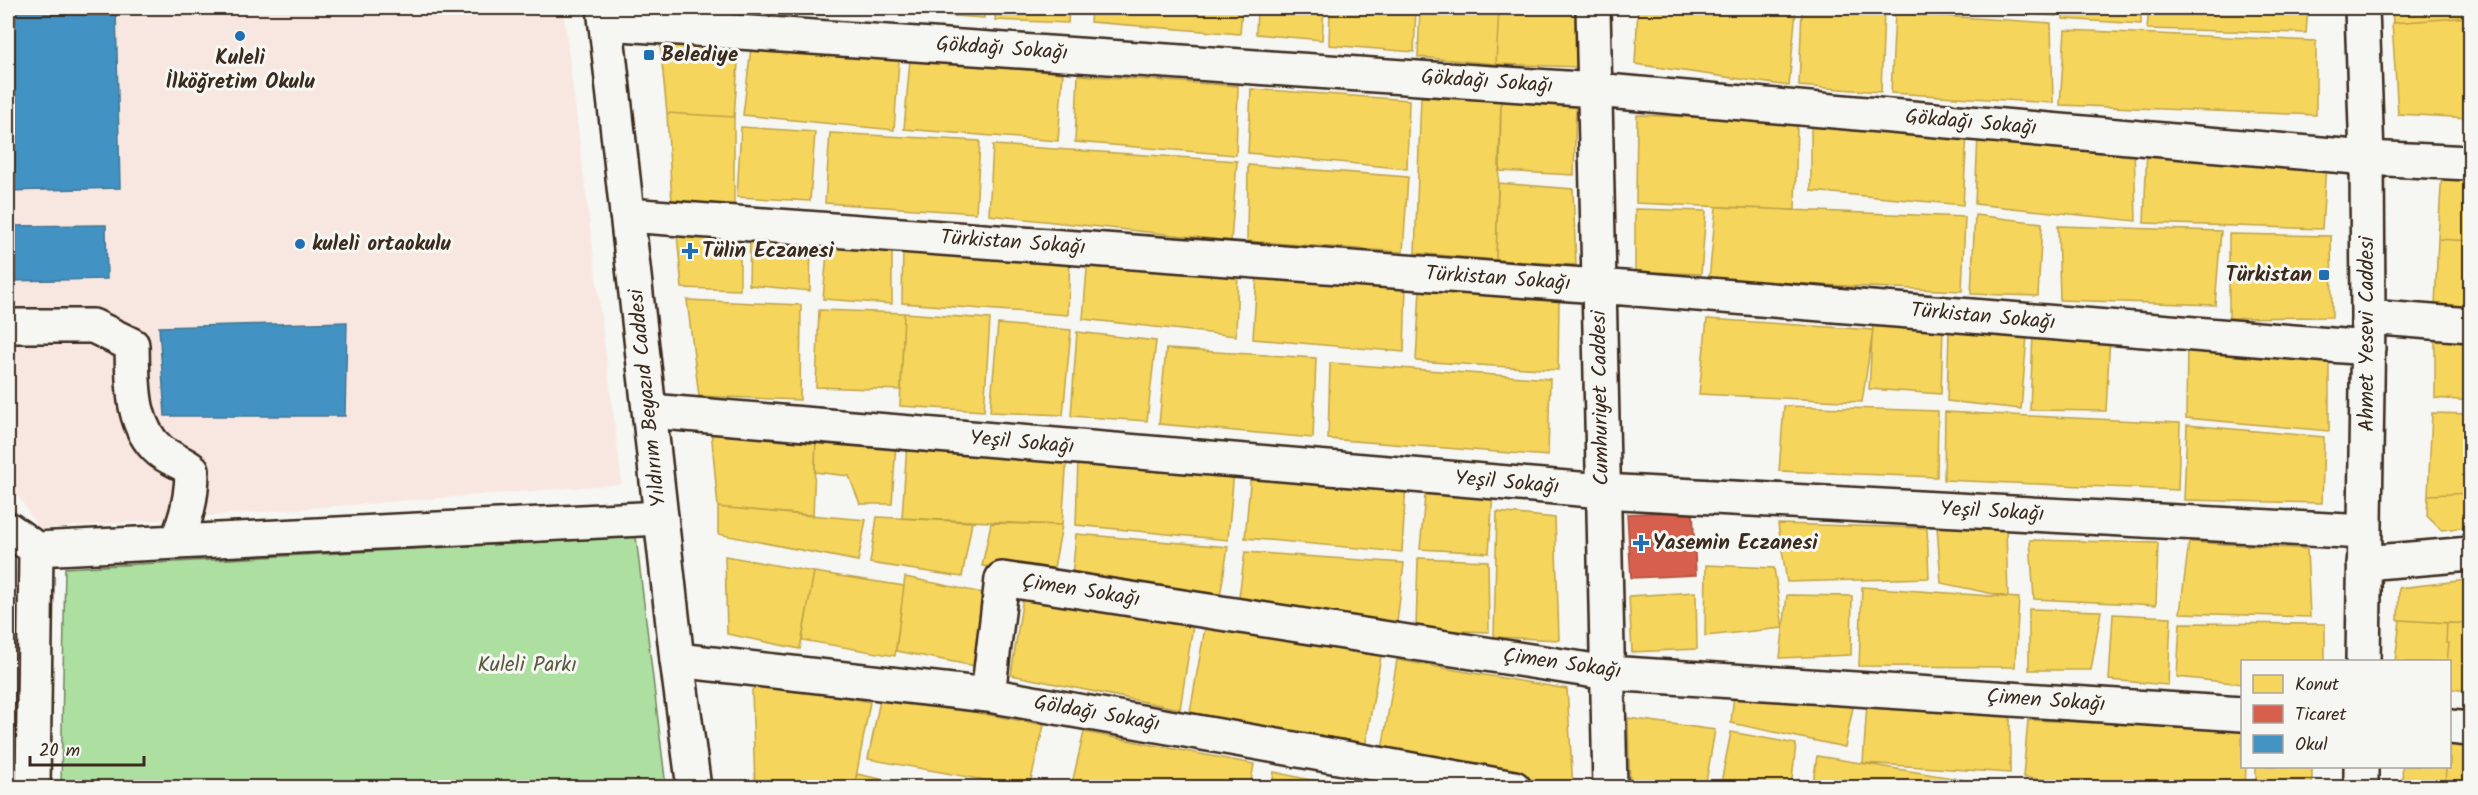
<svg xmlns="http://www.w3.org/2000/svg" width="2478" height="795" font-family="Kalam,sans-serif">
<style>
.built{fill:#f8e7e1}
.green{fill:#addfa1;stroke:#748460;stroke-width:1.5}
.homes{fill:#f6d55c;stroke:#bea249;stroke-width:1.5}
.shops{fill:#d6604d;stroke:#a8503f;stroke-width:1.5}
.schools{fill:#4393c3;stroke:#417492;stroke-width:1.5}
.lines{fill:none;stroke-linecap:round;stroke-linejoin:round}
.minor-casing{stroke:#3b2a1e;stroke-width:38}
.major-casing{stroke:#3b2a1e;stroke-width:38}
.minor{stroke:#f6f6f2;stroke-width:33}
.major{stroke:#f6f6f2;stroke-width:33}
.poi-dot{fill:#1f6fb2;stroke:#f6f6f2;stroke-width:2}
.labels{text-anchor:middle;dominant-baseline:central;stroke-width:6;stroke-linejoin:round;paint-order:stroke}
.street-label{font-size:21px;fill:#3b2a1e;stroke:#f6f6f2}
.poi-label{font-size:21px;font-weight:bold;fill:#3b2a1e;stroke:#f6f6f2;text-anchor:start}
.park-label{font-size:21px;fill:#58573f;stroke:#f6f6f2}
</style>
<rect width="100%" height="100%" fill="#f6f6f2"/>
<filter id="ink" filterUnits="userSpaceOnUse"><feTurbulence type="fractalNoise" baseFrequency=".0167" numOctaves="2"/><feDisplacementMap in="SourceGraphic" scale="12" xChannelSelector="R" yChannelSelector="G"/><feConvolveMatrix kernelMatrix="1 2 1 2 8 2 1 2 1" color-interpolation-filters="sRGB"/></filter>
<g filter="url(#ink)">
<path class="built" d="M8,8H563L622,484L39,529L8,480Z"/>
<path class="green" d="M636,537L666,787H61L65,568Z"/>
<path class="homes" d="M654,8H735V12L654,10Z
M749,8H825L826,15L749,12Z
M825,8H984V18Z
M996,8H1069L1068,23L995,20Z
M1091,8H1242L1240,34L1090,22Z
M1257,8H1324L1322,40L1256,34Z
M1330,8H1416L1414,52L1329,45Z
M1420,8H1499L1496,64L1418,57Z
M1499,8H1576L1578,67L1496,64Z
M1638,8L1796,9L1789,86L1635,64Z
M1802,8H1884L1881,92L1799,86Z
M1975,8H2057V16L1975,9Z
M2063,8H2141V24L2063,19Z
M2149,8H2308L2306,33L2147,29Z
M2392,8H2470V17L2393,23Z
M1895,13L2051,23L2053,103L1891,93Z
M2470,17V118L2398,114L2392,23Z
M2065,30L2316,41V115L2060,105Z
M660,43L739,49L734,117L667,113Z
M751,48L899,60L894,130L743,115Z
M910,60L1063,73L1058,141L904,129Z
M1078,75L1238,86L1236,155L1075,142Z
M1251,89L1409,100L1407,169L1248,153Z
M1421,97L1501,100L1496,260L1415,253Z
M1501,100L1576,105L1574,175L1500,171Z
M667,113L734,117V205L672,203Z
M1637,115L1797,121L1795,210L1636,203Z
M1811,123L1967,133L1963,205L1811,191Z
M741,127L815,132L810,201L737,197Z
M830,133L980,141L976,213L825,203Z
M1978,134L2134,145L2136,221L1975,204Z
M993,145L1237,161L1231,241L989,215Z
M2147,147L2326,163L2322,229L2144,223Z
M1248,165L1408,177L1403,252L1247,241Z
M2442,170L2470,172V241L2438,239Z
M1498,183L1573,189L1576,265L1496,260Z
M1716,207L1965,217L1962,291L1709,280Z
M1635,209L1706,211L1701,274L1635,271Z
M1975,215L2042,223L2038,296L1971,294Z
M2058,226L2221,231L2215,305L2060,300Z
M677,234H740V290L682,288Z
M2229,234L2331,236L2332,317L2229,318Z
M750,236H811L810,291L749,285Z
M2438,239L2470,241V306L2435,305Z
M828,241L892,246V304L823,299Z
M903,247L1070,254L1068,315L902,303Z
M1088,257L1238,270L1236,336L1083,319Z
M1257,275L1406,283L1404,352L1253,339Z
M1420,289L1559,300L1558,370L1416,361Z
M687,300L801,305L800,400L699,396Z
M819,310L904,313L901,390L816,387Z
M904,313L990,319L984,411L900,406Z
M1707,319L1873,330L1862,402L1699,394Z
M1873,322L1943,327L1941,394L1869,389Z
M998,324L1071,330L1063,415L990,412Z
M1949,331L2027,336L2021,409L1947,401Z
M1077,332L1156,341L1147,421L1071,416Z
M2033,332L2110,334L2106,411L2030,410Z
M2435,337L2470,338V401L2435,398Z
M2187,343L2329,355V431L2186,418Z
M1166,349L1316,358L1313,438L1159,424Z
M1330,363L1550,379L1548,456L1328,439Z
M1784,406L1938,411L1937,477L1779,471Z
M1945,412L2180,423L2178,490L1944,480Z
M2432,413L2470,414V493L2428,495Z
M2187,425L2324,437L2322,503L2184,500Z
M711,429L816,437L813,516L718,507Z
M816,437L896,443L892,504H860L849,476L815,472Z
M907,444L1067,457L1062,525L902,518Z
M1078,458L1234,470L1228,540L1076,525Z
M1251,473L1406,482L1402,552L1245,538Z
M1426,485L1493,492L1489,553L1420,549Z
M2470,493V527L2441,530L2427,516L2428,495Z
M718,507L866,520L858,561L718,534Z
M1497,512L1555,518L1559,640L1494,637Z
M877,517L972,522L962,577L870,563Z
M991,523L1062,525L1053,573L982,566Z
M1778,524L1927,528L1929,578L1787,582Z
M1937,526L2006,530L2008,597L1941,583Z
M1076,534L1228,547L1219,603L1072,578Z
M2030,540L2158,543L2156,605L2034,599Z
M2189,542L2307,549L2310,617L2180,613Z
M1245,552L1404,563L1396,631L1238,604Z
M725,556L814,572L800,649L727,634Z
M1418,558L1488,561L1489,632L1416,629Z
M1706,565L1774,568L1783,628L1705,636Z
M814,572L904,586L895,656L802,640Z
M905,577L983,593L975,666L896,651Z
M2467,580L2470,603V624L2398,620L2399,588Z
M2467,582H2470V603Z
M1862,587L2019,598L2015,667L1859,666Z
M1696,592L1697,649L1632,652L1629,596Z
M1787,595L1852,596L1851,655L1780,658Z
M1023,597L1193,625L1180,709L1011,675Z
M2029,609L2101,611L2091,670H2029Z
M2113,614L2171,617L2168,685L2109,680Z
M2400,620L2447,623L2446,643H2449L2447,662H2395Z
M2180,623L2325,624V662H2242V684L2177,677Z
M2447,623L2470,624V691L2450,689V662H2447L2449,643H2446Z
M1205,628L1381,656L1365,747L1190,712Z
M1397,660L1567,689L1573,788H1562L1382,750Z
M762,681L870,702L854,788H755L752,690Z
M1734,694L1854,702L1845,747L1731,723Z
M881,695L1044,725L1029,788L868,759Z
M1867,704L2010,711V773L1863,763Z
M1628,718L1715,730L1705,788H1630Z
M2028,720L2242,729V766H2246L2245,788H2098L2023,777Z
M1084,732L1254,764L1250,788H1071Z
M1731,732L1796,744L1791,788H1720Z
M2450,744L2470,745V788H2445L2446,766H2450Z
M1817,756L1972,781L1971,788H1812Z
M2256,766H2312V788H2256Z
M2402,766H2446L2445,788H2403Z
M1274,772L1348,788H1272Z
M857,774L923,788H854Z"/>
<path class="shops" d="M1693,511L1696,575L1631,578L1627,514Z"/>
<path class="schools" d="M8,8H116L120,188L8,191Z
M106,225L107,279L8,281V226Z
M347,322L345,416H165L159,327Z"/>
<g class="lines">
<g class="minor-casing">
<path id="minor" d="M1593,8L1610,788
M2362,8L2367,158L2368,317L2363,662
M606,23L1595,90L2367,158L2470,163
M627,215L1598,286L2368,348
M2368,317L2470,325
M8,326H93L132,345C133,381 130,425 160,451C170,459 182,462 192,470C192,496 187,519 176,542
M650,411L1603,491L2365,532
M8,529L36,549
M2364,563L2470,554
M677,660L988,695L1514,788
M988,695L1002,579L1608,673L2242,714
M2450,727L2470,729
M33,788L36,549L661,518
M2361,788V766"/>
</g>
<g class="major-casing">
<path id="major" d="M604,8L677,660L694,788"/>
</g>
<use href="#minor" class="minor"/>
<use href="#major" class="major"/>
</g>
</g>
<g class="poi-dot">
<circle cx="240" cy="36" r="6"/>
<rect x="643" y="49" width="12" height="12" rx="3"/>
<circle cx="300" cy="244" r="6"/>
<path d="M687 242h6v6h6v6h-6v6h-6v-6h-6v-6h6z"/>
<rect x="2318" y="269" width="12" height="12" rx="3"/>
<path d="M1638 534h6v6h6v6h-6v6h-6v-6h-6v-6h6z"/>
</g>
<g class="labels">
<g class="street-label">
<text transform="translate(1002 49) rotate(4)">Gökdağı Sokağı</text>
<text transform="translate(1487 82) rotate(4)">Gökdağı Sokağı</text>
<text transform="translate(1971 123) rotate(5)">Gökdağı Sokağı</text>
<text transform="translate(1013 243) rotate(4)">Türkistan Sokağı</text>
<text transform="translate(1498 279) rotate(4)">Türkistan Sokağı</text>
<text transform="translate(1983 317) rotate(5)">Türkistan Sokağı</text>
<text transform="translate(2367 334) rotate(-90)">Ahmet Yesevi Caddesi</text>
<text transform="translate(648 398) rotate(-96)">Yıldırım Beyazıd Caddesi</text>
<text transform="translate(1601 398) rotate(-91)">Cumhuriyet Caddesi</text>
<text transform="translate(1022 443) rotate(5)">Yeşil Sokağı</text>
<text transform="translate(1507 483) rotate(5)">Yeşil Sokağı</text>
<text transform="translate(1992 512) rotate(3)">Yeşil Sokağı</text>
<text transform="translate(1081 591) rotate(9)">Çimen Sokağı</text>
<text transform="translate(1562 664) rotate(8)">Çimen Sokağı</text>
<text transform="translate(2046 701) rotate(4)">Çimen Sokağı</text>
<text transform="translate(1097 714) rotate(10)">Göldağı Sokağı</text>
</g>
<g class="poi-label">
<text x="661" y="55">Belediye</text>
<text x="240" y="58" text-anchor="middle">Kuleli<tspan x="240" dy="24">İlköğretim Okulu</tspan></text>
<text x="312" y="244">kuleli ortaokulu</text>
<text x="702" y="251">Tülin Eczanesi</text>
<text x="2312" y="275" text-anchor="end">Türkistan</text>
<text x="1653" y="543">Yasemin Eczanesi</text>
</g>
<g class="park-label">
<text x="527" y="665">Kuleli Parkı</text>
</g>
</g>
<rect width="2478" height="795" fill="none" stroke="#f6f6f2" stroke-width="30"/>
<rect x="15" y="15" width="2448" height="765" fill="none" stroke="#3b2a1e" stroke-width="2" filter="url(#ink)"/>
<rect x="2241" y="660" width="210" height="108" fill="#f6f6f2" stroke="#aba49d" stroke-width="1.5"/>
<rect x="2253" y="675" width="30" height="18" fill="#f6d55c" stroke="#aba49d" stroke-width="1.5"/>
<text x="2295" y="690" font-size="18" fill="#3b2a1e">Konut</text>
<rect x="2253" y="705" width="30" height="18" fill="#d6604d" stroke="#aba49d" stroke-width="1.5"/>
<text x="2295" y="720" font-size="18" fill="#3b2a1e">Ticaret</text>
<rect x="2253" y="735" width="30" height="18" fill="#4393c3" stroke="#aba49d" stroke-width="1.5"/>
<text x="2295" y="750" font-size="18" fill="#3b2a1e">Okul</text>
<path d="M30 756v9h114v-9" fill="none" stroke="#3b2a1e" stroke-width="3"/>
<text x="39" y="756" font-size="18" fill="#3b2a1e" stroke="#f6f6f2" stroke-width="4.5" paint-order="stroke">20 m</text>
</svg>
